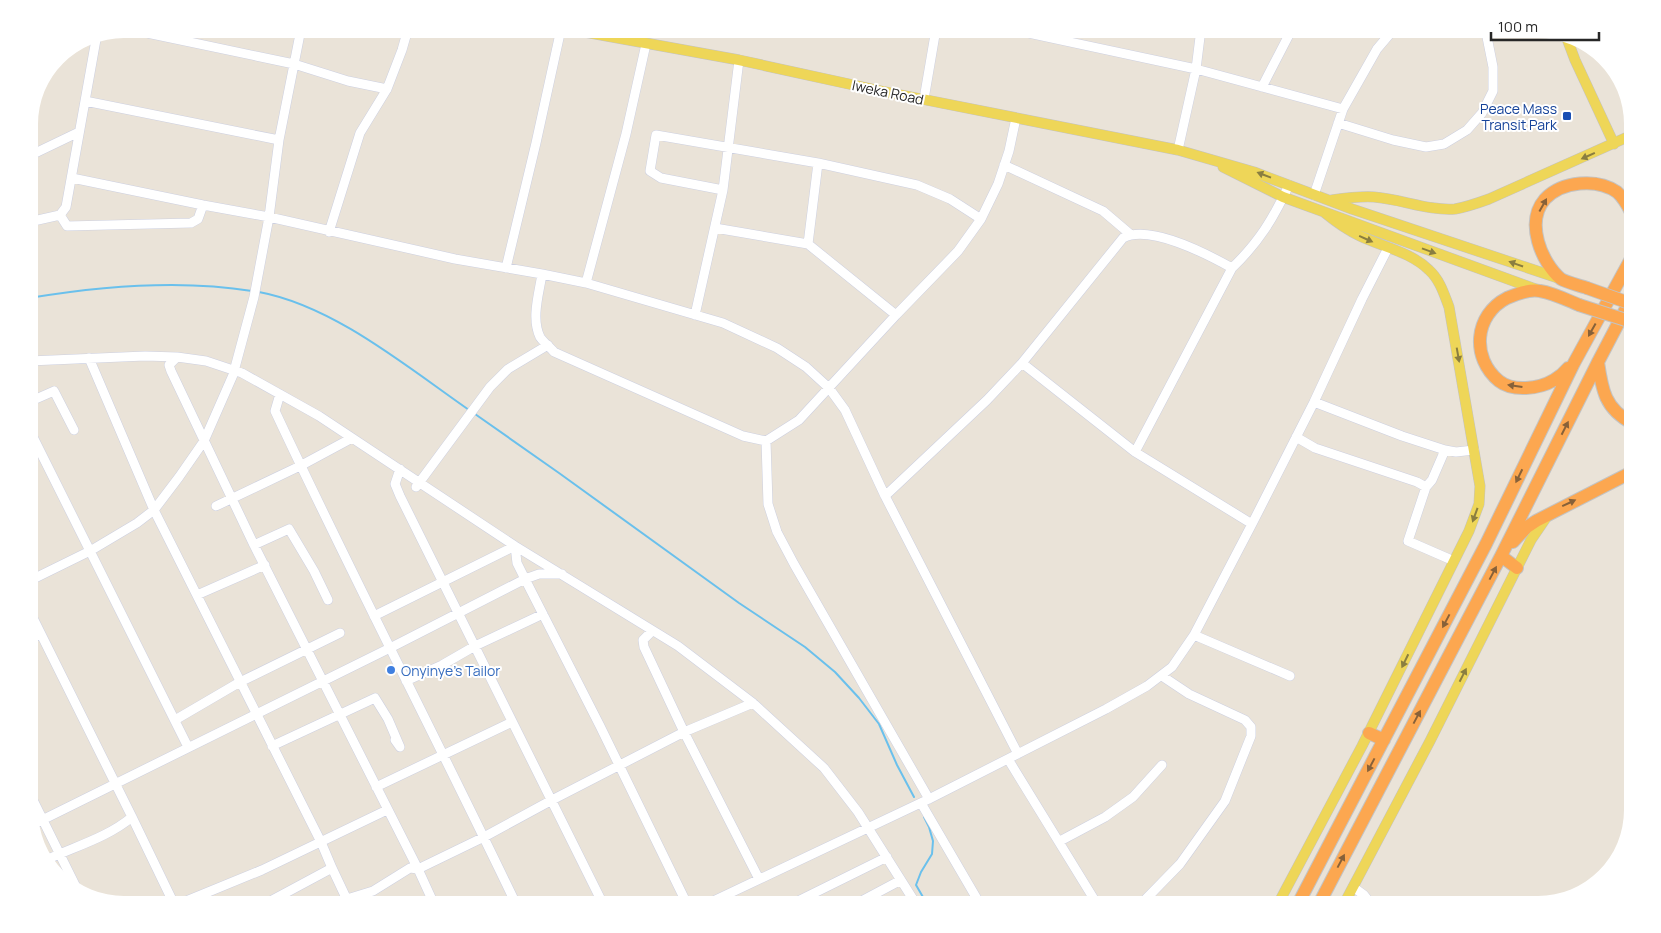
<svg xmlns="http://www.w3.org/2000/svg" width="1661" height="933" font-family="Manrope,sans-serif">
<style>
.lines{fill:none;stroke-linecap:round;stroke-linejoin:round}
.stream{stroke:#6ac0ec;stroke-width:2}
.minor-casing{stroke:#cdd0e0;stroke-width:10}
.major-casing{stroke:#c3c3c3;stroke-width:11}
.highway-casing{stroke:#c3c3c3;stroke-width:14}
.minor{stroke:#fff;stroke-width:9}
.major{stroke:#eed658;stroke-width:10}
.highway{stroke:#fca750;stroke-width:12}
.highway-bridge-casing{stroke:#c3c3c3;stroke-width:14;stroke-linecap:butt}
.highway-bridge{stroke:#fca750;stroke-width:12}
.oneway{fill:#8a7e40}
.oneway2{fill:#876139}
.transit-dot{fill:#1a4fb4;stroke:#fff;stroke-width:2}
.shop-dot{fill:#3f7fe0;stroke:#fff;stroke-width:2}
.labels{text-anchor:middle;dominant-baseline:central;stroke-width:4;stroke-linejoin:round;paint-order:stroke}
.street-label{font-size:14px;fill:#272727;stroke:#fff}
.transit-label{font-size:14px;fill:#164399;stroke:#fff;text-anchor:end}
.shop-label{font-size:14px;fill:#366cbe;stroke:#fff;text-anchor:start}
</style>
<rect width="100%" height="100%" fill="#eae3d8"/>
<g class="lines">
<path class="stream" d="M259,292C334,306 407,367 469,410
M29,298C101,286 179,279 252,291
M475,414L559,473L739,603L805,647L835,672L859,698L879,724L897,765L914,797
M924,817L929,827L933,841L932,854L921,872L916,885L927,904"/>
<g class="minor-casing">
<path id="minor" d="M128,29L294,64L348,81L387,89
M1009,29L1196,69L1343,109
M1262,87L1292,29
M924,99L936,29
M85,101L279,140
M1338,123L1393,140L1426,147L1444,144L1467,130L1482,113L1493,91V67L1487,37L1484,29
M1178,150L1196,69L1201,29
M29,156L79,132
M818,163L808,244L896,315
M1004,165L1103,211L1130,234
M72,178L203,205L269,217L455,259L542,274L586,283L723,323L777,348L806,367L829,388L845,410L885,496L1018,754
M723,190L661,178L650,171L656,135L818,163L917,185L950,199L981,219
M1314,195L1343,109L1377,49L1394,29
M60,215L67,226L191,223L198,219L203,205
M29,222L60,215L66,207L97,34
M715,228L808,244
M329,232L360,133L387,89L402,50L408,29
M506,268L536,143L561,29
M542,274C539,294 531,318 540,337C543,342 550,347 554,352L743,436L766,441L799,420L896,315L958,251L981,219L998,184L1009,151L1016,118
M586,283L626,134L646,44
M695,315L723,190L739,60
M177,357L169,365L171,371L254,545L418,869L434,904
M89,358L154,510L321,842L332,868L349,904
M29,361L145,356L177,357L206,361L242,373L319,416L515,546L678,646L753,703L824,768L858,812L916,904
M1022,363L1123,238C1149,224 1207,254 1232,268
M280,394L275,411C352,576 437,739 516,904
M29,402L54,391L74,430
M1314,402L1402,436L1445,450L1456,452L1474,450
M29,429L188,747
M1296,437L1315,448L1417,482L1426,487L1432,480L1445,450
M766,441L768,504L777,532L794,564L929,799
M1135,452L1232,268C1259,242 1273,219 1289,185
M400,469L395,484L400,496L603,904
M416,487L490,387L508,369L548,345
M1426,487L1408,541L1454,561
M885,496L987,400L1022,363L1135,452L1252,524
M216,506L300,466L352,438
M254,545L289,529L314,571L328,600
M29,581L90,551L137,523L154,510L179,477L204,441L233,375L254,297L269,217L279,140L301,29
M197,595L265,565
M29,610L132,817L174,904
M374,616L515,546L517,563L525,579L600,726L687,904
M652,631L643,640L644,647L684,732L759,879
M1194,635L1290,676
M29,639L41,634
M406,681L442,665L475,646L543,614
M175,720L240,682L340,633
M272,746L375,698L388,719L400,747L395,740
M1008,759L1097,904
M376,787L512,722
M29,792L79,893
M921,803L980,904
M32,825L390,648L525,579L539,574H562
M1060,841L1105,817L1133,797L1162,765
M44,861C73,847 107,838 132,817
M1353,887L1364,895L1371,904
M179,904L262,870L387,810
M265,904L332,868
M336,904L347,899L373,891L410,868L418,869L484,837L552,800L684,732L753,703
M707,904L929,799L1106,709L1147,686L1172,667L1194,635L1252,524L1314,402L1362,299L1388,248
M792,904L887,857
M856,904L901,880
M1141,904L1180,864L1225,801L1251,736V727L1245,720L1189,694L1162,676"/>
</g>
<g class="major-casing">
<path id="major" d="M568,29L739,60L881,91L1178,150L1254,172L1352,209L1561,279
M1566,36L1575,60L1614,144
M1223,167L1283,197L1538,290
M1332,200C1346,198 1360,196 1374,197C1401,199 1429,211 1455,209C1467,207 1478,203 1489,199L1632,135
M1278,904L1362,746L1469,531L1479,504L1480,486L1449,307C1444,294 1440,280 1429,270C1411,252 1383,247 1360,236C1347,230 1336,222 1325,213
M1344,904L1430,741L1531,540L1548,515"/>
</g>
<g class="highway-casing">
<path id="highway" d="M1587,288C1579,285 1568,283 1561,279C1541,262 1525,222 1545,199C1562,181 1597,178 1617,192C1624,198 1628,206 1632,214
M1598,362C1602,390 1605,409 1632,423
M1568,368C1564,373 1559,377 1554,380C1539,389 1513,392 1499,381C1471,358 1474,315 1507,298C1516,294 1530,289 1540,291C1553,293 1567,300 1579,305
M1513,542L1527,527L1536,521L1632,472
M1501,556L1517,568
M1369,733L1384,740
M1298,904L1486,544L1574,363L1632,257
M1319,904L1501,556L1598,362L1632,297"/>
</g>
<use href="#minor" class="minor"/>
<use href="#major" class="major"/>
<use href="#highway" class="highway"/>
<g class="highway-bridge-casing">
<path id="highway-bridge" d="M1587,288L1632,304
M1579,305L1632,322"/>
</g>
<use href="#highway-bridge" class="highway-bridge"/>
</g>
<defs><path id="oneway-solid" d="M-6-.8H1V-3.2L6.5 0L1 3.2V.8H-6Z" transform="scale(1.25)"/></defs>
<g class="oneway">
<use href="#oneway-solid" transform="translate(1588 156) rotate(156)"/>
<use href="#oneway-solid" transform="translate(1264 175) rotate(-159)"/>
<use href="#oneway-solid" transform="translate(1366 239) rotate(24)"/>
<use href="#oneway-solid" transform="translate(1429 251) rotate(20)"/>
<use href="#oneway-solid" transform="translate(1516 264) rotate(-161)"/>
<use href="#oneway-solid" transform="translate(1458 355) rotate(80)"/>
<use href="#oneway-solid" transform="translate(1475 515) rotate(110)"/>
<use href="#oneway-solid" transform="translate(1405 661) rotate(116)"/>
<use href="#oneway-solid" transform="translate(1463 675) rotate(-63)"/>
</g>
<g class="oneway2">
<use href="#oneway-solid" transform="translate(1543 205) rotate(-61)"/>
<use href="#oneway-solid" transform="translate(1592 330) rotate(119)"/>
<use href="#oneway-solid" transform="translate(1515 386) rotate(-172)"/>
<use href="#oneway-solid" transform="translate(1565 428) rotate(-63)"/>
<use href="#oneway-solid" transform="translate(1519 476) rotate(116)"/>
<use href="#oneway-solid" transform="translate(1569 503) rotate(-25)"/>
<use href="#oneway-solid" transform="translate(1493 573) rotate(-62)"/>
<use href="#oneway-solid" transform="translate(1446 621) rotate(118)"/>
<use href="#oneway-solid" transform="translate(1417 717) rotate(-62)"/>
<use href="#oneway-solid" transform="translate(1371 765) rotate(118)"/>
<use href="#oneway-solid" transform="translate(1341 861) rotate(-62)"/>
</g>
<rect class="transit-dot" x="1562" y="111" width="10" height="10" rx="2.5"/>
<circle class="shop-dot" cx="391" cy="670" r="5"/>
<g class="labels">
<g class="street-label">
<text transform="translate(888 92) rotate(12)">Iweka Road</text>
</g>
<g class="transit-label">
<text x="1557" y="108">Peace Mass<tspan x="1557" dy="16">Transit Park</tspan></text>
</g>
<g class="shop-label">
<text x="401" y="670">Onyinye's Tailor</text>
</g>
</g>
<path d="M0 0H1661V933H0ZM124 38H1538A86 86 0 0 1 1624 124V810A86 86 0 0 1 1538 896H124A86 86 0 0 1 38 810V124A86 86 0 0 1 124 38Z" fill="#fff" fill-rule="evenodd"/>
<path d="M1491 32v8h108v-8" fill="none" stroke="#272727" stroke-width="2.5"/>
<text x="1498" y="32" font-size="15" fill="#272727" stroke="#ffffff" stroke-width="4" paint-order="stroke">100 m</text>
</svg>
